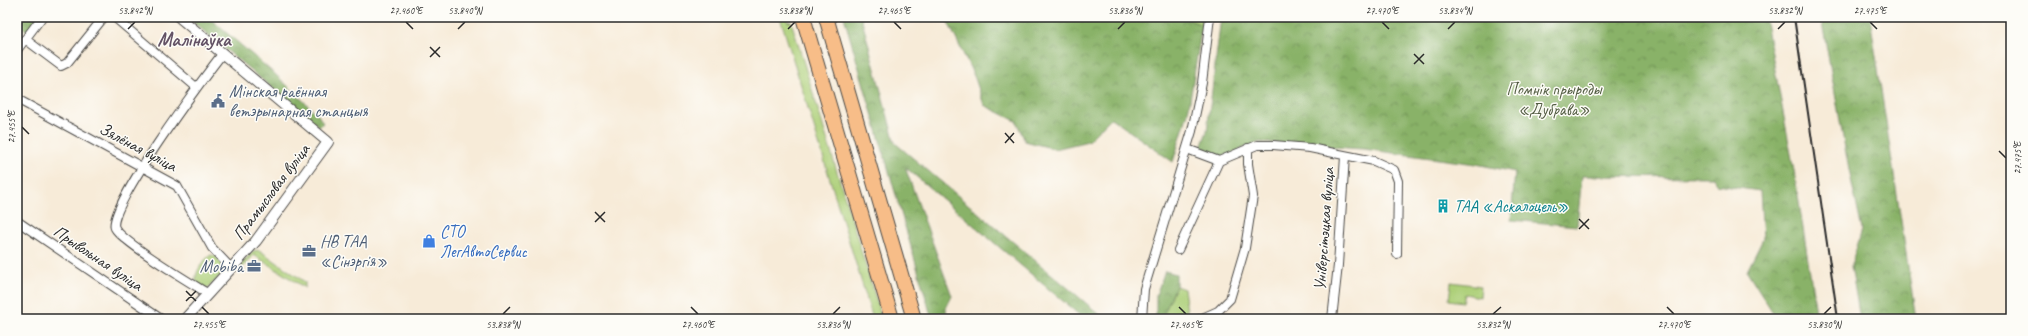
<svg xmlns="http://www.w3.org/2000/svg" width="2028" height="336" font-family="Caveat,sans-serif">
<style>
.green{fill:#accf77;stroke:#6c7d51}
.forest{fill:url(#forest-crowns);stroke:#5a6e4a}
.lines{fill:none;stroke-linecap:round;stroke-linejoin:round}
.minor-casing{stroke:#4a4845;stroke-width:10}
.tertiary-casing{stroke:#4a4845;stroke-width:12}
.trunk-casing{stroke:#4a4845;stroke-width:16}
.minor{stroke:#fff;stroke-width:8}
.tertiary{stroke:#fff;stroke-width:10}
.trunk{stroke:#f7bd88;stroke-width:14}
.rail{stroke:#2b2b2b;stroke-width:2}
.ticks{fill:none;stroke:#2b2b2b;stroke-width:1.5}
.labels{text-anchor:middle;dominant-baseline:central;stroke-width:3;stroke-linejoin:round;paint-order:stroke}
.park-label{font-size:17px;fill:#525c42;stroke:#fdfcf7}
.service-label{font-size:17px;fill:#4e5e75;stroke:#fdfcf7;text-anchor:start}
.street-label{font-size:17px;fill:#2b2b2b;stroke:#fdfcf7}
.culture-label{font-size:17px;fill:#0d838f;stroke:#fdfcf7;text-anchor:start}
.shop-label{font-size:17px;fill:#366cbe;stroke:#fdfcf7;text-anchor:start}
.quarter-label{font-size:19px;font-weight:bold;fill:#635265;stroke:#fdfcf7}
.neatline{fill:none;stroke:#2b2b2b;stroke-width:1.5}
.ticks-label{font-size:10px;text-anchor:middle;fill:#2b2b2b}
</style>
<defs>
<pattern id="forest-crowns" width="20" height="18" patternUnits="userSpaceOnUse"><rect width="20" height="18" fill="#89b268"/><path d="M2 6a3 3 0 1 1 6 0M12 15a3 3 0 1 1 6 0" fill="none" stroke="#709156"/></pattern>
</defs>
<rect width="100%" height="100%" fill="#fdfcf7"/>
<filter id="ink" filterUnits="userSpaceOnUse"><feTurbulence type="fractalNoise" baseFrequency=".025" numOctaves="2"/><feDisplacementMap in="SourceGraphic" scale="8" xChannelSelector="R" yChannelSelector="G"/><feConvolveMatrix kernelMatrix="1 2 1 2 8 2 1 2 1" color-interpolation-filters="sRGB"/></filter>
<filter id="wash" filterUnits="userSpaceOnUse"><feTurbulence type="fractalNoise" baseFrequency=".012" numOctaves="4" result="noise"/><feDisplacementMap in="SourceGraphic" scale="16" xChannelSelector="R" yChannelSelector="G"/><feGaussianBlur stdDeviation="0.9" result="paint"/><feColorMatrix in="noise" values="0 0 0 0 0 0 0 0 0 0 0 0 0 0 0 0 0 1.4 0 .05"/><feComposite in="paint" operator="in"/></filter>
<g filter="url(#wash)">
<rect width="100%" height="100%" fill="#f7ebd8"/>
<path class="green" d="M780,17H786L788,22L791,21L882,319H873Z
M1181,17H1202V25Z
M259,250L305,282V288L254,255L239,271L237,269L253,251Z
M211,255L216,256L227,270L209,287L205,289L197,283C192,275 204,259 211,255Z
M1451,282L1481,286L1480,297L1465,294L1463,302L1449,300Z
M1176,286L1184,289L1187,311L1183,319H1178L1174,314L1163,316Z"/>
<path class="forest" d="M17,17H38L27,31L17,22Z
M187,17H208L276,75L318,115L323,123L319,127Z
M844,17H861L895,143L1105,319H1084L905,167L952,296L946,308L947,319H932Z
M943,17H1181L1202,25L1188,113L1173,162L1111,118L1088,141L1055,149L1025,141L1016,121L984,105L975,78L948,22Z
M1221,17H1765L1794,170L1817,319H1777L1747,271L1763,239L1760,191L1717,185L1714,177L1582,176L1577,226L1511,220L1515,172L1476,164L1363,149L1260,142L1219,158L1200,151L1207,131Z
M1821,17H1870L1916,319H1860L1851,266L1862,230L1849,170Z
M1165,271L1176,274V286L1163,316L1174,314L1178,319H1156V295Z"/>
</g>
<g filter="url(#ink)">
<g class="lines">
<g class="minor-casing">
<path id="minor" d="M114,17L196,87
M25,39L61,66L67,63L104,17
M17,50L42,17
M17,99L177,186L212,248L232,269
M1187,149L1219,161L1257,145H1273L1310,148L1334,153L1374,161L1394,170L1398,181L1397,254
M17,221L161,319
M1178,250L1219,161
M207,293C191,283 122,242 115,228C105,210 206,74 223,53
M1142,319L1144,289L1192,131L1202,83L1210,17
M1200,319L1218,311L1230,299L1245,248L1253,196L1248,164V148
M1332,319L1338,265L1345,156"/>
</g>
<g class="tertiary-casing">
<path id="tertiary" d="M179,17L328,142L256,241L185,319"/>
</g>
<g class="trunk-casing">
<path id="trunk" d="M803,17L892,319
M826,17L914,319"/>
</g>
<use href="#minor" class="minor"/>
<use href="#tertiary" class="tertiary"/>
<use href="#trunk" class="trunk"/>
<path class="rail" d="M1794,17L1838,319"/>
</g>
</g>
<path class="ticks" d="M406,22L413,29M894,22L901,29M1382,22L1389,29M1870,22L1877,29M128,29L135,22M458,29L465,22M788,29L795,22M1118,29L1125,22M1448,29L1455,22M1778,29L1785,22M430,47L440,57M1414,54L1424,64M430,57L440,47M1414,64L1424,54M22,127L29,134M1005,133L1014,143M1005,143L1014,133M1999,151L2006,158M595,212L605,222M1579,219L1589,229M595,222L605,212M1579,229L1589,219M186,291L196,301M186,301L196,291M202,307L209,314M691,307L698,314M1179,307L1186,314M1667,307L1674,314M503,314L510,307M833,314L840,307M1493,314L1501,307M1824,314L1831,307"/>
<defs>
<g id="civic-bare" transform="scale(1.08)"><path d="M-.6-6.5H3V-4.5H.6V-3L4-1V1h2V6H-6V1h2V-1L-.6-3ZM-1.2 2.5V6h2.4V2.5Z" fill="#5c6f8a" stroke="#fdfcf7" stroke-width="2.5" paint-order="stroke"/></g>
<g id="building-bare" transform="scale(1.08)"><path d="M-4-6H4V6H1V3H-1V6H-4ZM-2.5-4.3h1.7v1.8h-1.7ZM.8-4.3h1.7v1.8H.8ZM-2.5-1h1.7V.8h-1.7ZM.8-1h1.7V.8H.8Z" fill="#0f9aa8" stroke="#fdfcf7" stroke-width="2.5" paint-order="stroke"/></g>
<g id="shop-bare" transform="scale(1.08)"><path d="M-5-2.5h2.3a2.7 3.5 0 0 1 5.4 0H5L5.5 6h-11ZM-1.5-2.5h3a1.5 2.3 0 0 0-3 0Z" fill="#3f7fe0" stroke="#fdfcf7" stroke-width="2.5" paint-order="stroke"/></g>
<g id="office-bare" transform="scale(1.08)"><path d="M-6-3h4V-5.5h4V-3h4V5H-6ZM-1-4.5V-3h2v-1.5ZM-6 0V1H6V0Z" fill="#5c6f8a" stroke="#fdfcf7" stroke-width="2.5" paint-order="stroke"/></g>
</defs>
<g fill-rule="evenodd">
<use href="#civic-bare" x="218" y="101"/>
<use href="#building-bare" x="1443" y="206"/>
<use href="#shop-bare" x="429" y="241"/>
<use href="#office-bare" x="309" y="251"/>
<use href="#office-bare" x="254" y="266"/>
</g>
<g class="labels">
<g class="park-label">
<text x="1554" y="89">Помнік прыроды<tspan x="1554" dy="20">«Дубрава»</tspan></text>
</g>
<g class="service-label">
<text x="229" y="91">Мінская раённая<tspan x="229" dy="20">ветэрынарная станцыя</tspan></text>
<text x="320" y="241">НВ ТАА<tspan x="320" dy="20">«Сінэргія»</tspan></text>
<text x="243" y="266" text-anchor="end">Mobiba</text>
</g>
<g class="street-label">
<text transform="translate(138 147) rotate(28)">Зялёная вуліца</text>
<text transform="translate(271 192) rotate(-53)">Прамысловая вуліца</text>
<text transform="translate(1324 229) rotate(-86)">Універсітэцкая вуліца</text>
<text transform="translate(98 258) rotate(34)">Прывольная вуліца</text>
</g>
<g class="culture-label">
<text x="1454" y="206">ТАА «Аскалоцель»</text>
</g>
<g class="shop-label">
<text x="440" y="231">СТО<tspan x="440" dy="20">ЛегАвтоСервис</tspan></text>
</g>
<g class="quarter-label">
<text x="194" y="40">Малінаўка</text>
</g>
</g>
<rect width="2028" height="336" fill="none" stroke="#fdfcf7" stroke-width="44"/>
<rect x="22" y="22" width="1984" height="292" class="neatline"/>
<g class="ticks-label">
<text x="135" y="14">53.842°N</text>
<text x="406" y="14">27.460°E</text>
<text x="465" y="14">53.840°N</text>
<text x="795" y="14">53.838°N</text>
<text x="894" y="14">27.465°E</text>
<text x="1125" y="14">53.836°N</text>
<text x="1382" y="14">27.470°E</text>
<text x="1455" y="14">53.834°N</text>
<text x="1785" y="14">53.832°N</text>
<text x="1870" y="14">27.475°E</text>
<text transform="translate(11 127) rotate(-90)" y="4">27.455°E</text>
<text transform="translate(2017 158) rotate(-90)" y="4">27.475°E</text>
<text x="209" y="328">27.455°E</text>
<text x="503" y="328">53.838°N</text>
<text x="698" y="328">27.460°E</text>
<text x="833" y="328">53.836°N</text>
<text x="1186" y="328">27.465°E</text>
<text x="1493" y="328">53.832°N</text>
<text x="1674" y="328">27.470°E</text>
<text x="1824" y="328">53.830°N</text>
</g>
</svg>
